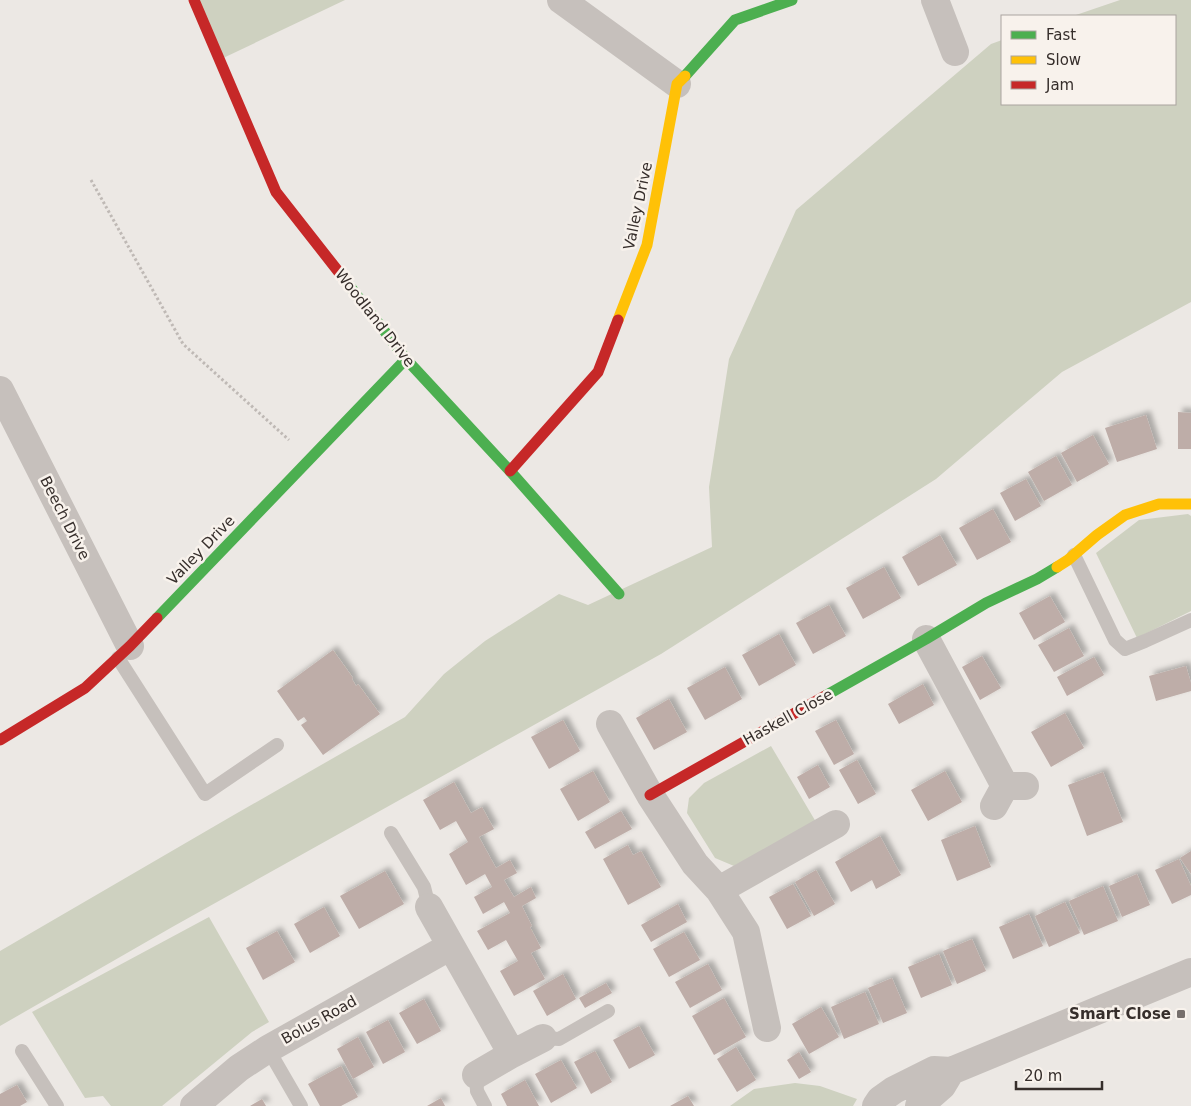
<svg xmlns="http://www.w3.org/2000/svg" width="1191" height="1106" font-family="'DejaVu Sans',sans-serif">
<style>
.green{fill:#ced1c0}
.building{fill:#beada8;filter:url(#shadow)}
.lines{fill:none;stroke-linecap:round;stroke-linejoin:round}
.path{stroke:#bfb9b5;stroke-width:3;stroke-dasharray:2.5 2.5;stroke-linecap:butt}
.lane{stroke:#c6c0bc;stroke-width:14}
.street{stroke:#c6c0bc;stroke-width:28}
.fast{stroke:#4caf50;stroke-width:11}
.slow{stroke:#ffc107;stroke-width:11}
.jam{stroke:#c62828;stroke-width:11}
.poi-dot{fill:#766f6c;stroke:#f8f2ec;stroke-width:2}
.labels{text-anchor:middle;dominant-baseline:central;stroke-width:5;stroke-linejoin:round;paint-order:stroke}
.street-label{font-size:15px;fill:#362e2b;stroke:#f8f2ec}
.poi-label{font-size:15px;font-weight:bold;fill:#362e2b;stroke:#f8f2ec;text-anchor:end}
</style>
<defs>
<filter id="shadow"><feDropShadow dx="4.5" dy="-4.5" stdDeviation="2.5" flood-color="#0004"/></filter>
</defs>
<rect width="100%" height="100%" fill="#ece8e4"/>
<path class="green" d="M192,0H345L219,60Z
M1120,0H1191V302L1062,372L936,479L661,654L174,926L0,1026V951L232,816L405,717L444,674L485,641L559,594L588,605L712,547L709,487L729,359L796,210L991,44L1002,40V104H1175V16H1073Z
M1188,514L1191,516V611L1137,638L1096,553L1139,520Z
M771,746L816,822L734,866L715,858L687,813L689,798L704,783Z
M209,917L269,1022L252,1032L162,1106H111L103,1096L85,1098L32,1012Z
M795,1083L820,1086L857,1099L853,1106H730L754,1089Z"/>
<path class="building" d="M1178,412L1191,413V449H1178Z
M1146,415L1157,449L1117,462L1105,428Z
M1093,435L1109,464L1077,482L1061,453Z
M1056,456L1072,485L1044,501L1028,472Z
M1026,479L1041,506L1015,521L1000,493Z
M993,509L1011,542L977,560L959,528Z
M940,535L957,565L918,586L902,557Z
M884,567L901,598L863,619L846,588Z
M1050,596L1065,622L1034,640L1019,613Z
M829,605L846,636L813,654L796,623Z
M1069,628L1084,656L1054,672L1038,645Z
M779,634L796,665L759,686L742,655Z
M333,650L353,678L352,679L356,686L358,684L380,714L323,755L301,725L307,721L304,717L298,721L277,691Z
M982,656L1001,688L980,700L962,667Z
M1094,657L1104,675L1067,696L1057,677Z
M1186,666L1191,683V691L1156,701L1149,676Z
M725,667L742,699L705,720L687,688Z
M923,684L934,705L899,724L888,704Z
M669,699L687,732L654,750L636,718Z
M1065,713L1084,748L1051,767L1031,732Z
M563,720L580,751L549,769L531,737Z
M836,720L854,754L834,765L815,731Z
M857,760L876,794L858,804L839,770Z
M818,765L830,787L809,799L797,777Z
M593,771L610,802L578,821L560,789Z
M945,771L962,802L928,821L911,790Z
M1103,772L1123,822L1087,836L1068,785Z
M454,782L471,813L482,807L494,829L479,837L496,868L510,860L517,873L504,880L514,897L531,887L536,898L522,906L532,926L530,927L541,948L531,953L545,979L514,996L500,971L518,961L506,940L488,950L477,931L510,913L504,902L483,914L474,897L492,887L485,874L466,885L449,854L468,842L456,821L440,830L423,800Z
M621,811L632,829L595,849L585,832Z
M975,826L991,867L957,881L941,840Z
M880,836L901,875L876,889L872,880L851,892L835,862Z
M628,845L633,855L641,851L661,887L628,905L603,859Z
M1191,851V874L1180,858Z
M1179,859L1191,886V895L1172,904L1155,870Z
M816,870L835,904L814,916L795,882Z
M385,871L404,904L359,929L340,896Z
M1137,874L1150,905L1122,917L1109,886Z
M793,884L811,916L787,929L769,897Z
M1103,886L1118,921L1084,935L1069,901Z
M1065,902L1080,933L1049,947L1035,916Z
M678,904L687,922L651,942L641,925Z
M324,907L340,936L310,953L294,924Z
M1029,914L1043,946L1013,959L999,927Z
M277,931L295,962L263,980L246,948Z
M684,932L700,960L669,977L653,949Z
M972,939L986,971L957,984L943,951Z
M939,954L952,985L921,998L908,967Z
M708,964L722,990L690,1008L675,982Z
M563,974L576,999L547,1016L533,991Z
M892,978L907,1013L883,1023L868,988Z
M606,983L612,993L585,1008L579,998Z
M865,992L879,1024L844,1039L831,1007Z
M724,998L746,1037L714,1055L692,1016Z
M424,999L441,1031L417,1044L399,1013Z
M821,1007L839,1037L809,1054L792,1024Z
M388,1020L405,1052L383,1064L366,1032Z
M639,1026L655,1055L629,1069L613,1040Z
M358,1037L374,1067L353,1079L337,1049Z
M736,1047L756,1080L737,1092L717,1059Z
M595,1051L612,1082L591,1094L574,1062Z
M799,1052L811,1072L799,1079L787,1060Z
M561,1060L577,1088L551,1103L535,1074Z
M341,1066L358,1097L341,1106H320L308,1084Z
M525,1080L539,1106H507L501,1094Z
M17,1085L27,1102L20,1106H0V1094Z
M688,1096L694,1106H670Z
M441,1098L445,1106H427Z
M262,1099L266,1106H250Z"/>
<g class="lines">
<path class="path" d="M91,180L183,344L289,440"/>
<path class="lane" d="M1074,555L1115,640L1125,649L1145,641L1191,620
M118,658L205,794L277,745
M391,833L424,887L429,907
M543,1038L559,1039L608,1011
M268,1049L301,1106
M22,1051L57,1106
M476,1075L477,1091L485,1106"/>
<path class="street" d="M561,0L677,84
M935,0L955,52
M0,390L130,646
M926,639L1005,786
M610,724L650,795L695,864L719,890L746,932L767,1028
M994,806L1005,786H1025
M719,890L836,824
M429,907L512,1054
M476,1075L512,1054L543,1038
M194,1106L239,1068L268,1049L451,946
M876,1106L880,1100L894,1090L934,1070L951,1071L1191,972
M919,1106L942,1086L951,1071"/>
<path class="fast" d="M685,76L735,20L792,0
M345,280L406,359L510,471L619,594
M157,618L406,359
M825,696L926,639L986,603L1037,579L1057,567"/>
<path class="slow" d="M618,320L647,245L677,84L685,76
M1057,567L1068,560L1097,535L1125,515L1159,504H1191"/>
<path class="jam" d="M194,0L276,192L345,280
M510,471L598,372L618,320
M0,740L85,688L130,646L157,618
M650,795L825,696"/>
</g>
<rect class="poi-dot" x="1176" y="1009" width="10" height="10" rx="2.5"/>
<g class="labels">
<g class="street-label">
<text transform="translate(638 206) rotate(-78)">Valley Drive</text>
<text transform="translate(375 318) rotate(52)">Woodland Drive</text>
<text transform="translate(65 518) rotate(63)">Beech Drive</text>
<text transform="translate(201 550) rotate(-46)">Valley Drive</text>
<text transform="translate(788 717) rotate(-29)">Haskell Close</text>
<text transform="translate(319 1020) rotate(-29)">Bolus Road</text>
</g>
<g class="poi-label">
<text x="1171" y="1014">Smart Close</text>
</g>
</g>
<rect x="1001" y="15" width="175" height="90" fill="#f8f2ec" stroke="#aaa49f"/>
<rect x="1011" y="31" width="25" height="8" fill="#4caf50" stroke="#aaa49f"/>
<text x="1046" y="40" font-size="15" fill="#362e2b">Fast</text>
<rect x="1011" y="56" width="25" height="8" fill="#ffc107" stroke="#aaa49f"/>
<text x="1046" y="65" font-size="15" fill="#362e2b">Slow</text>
<rect x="1011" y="81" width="25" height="8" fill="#c62828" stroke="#aaa49f"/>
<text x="1046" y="90" font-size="15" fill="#362e2b">Jam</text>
<path d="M1016 1081v8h86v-8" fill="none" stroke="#362e2b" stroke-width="2.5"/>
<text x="1024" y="1081" font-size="15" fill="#362e2b" stroke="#f8f2ec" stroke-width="4" paint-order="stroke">20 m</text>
</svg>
